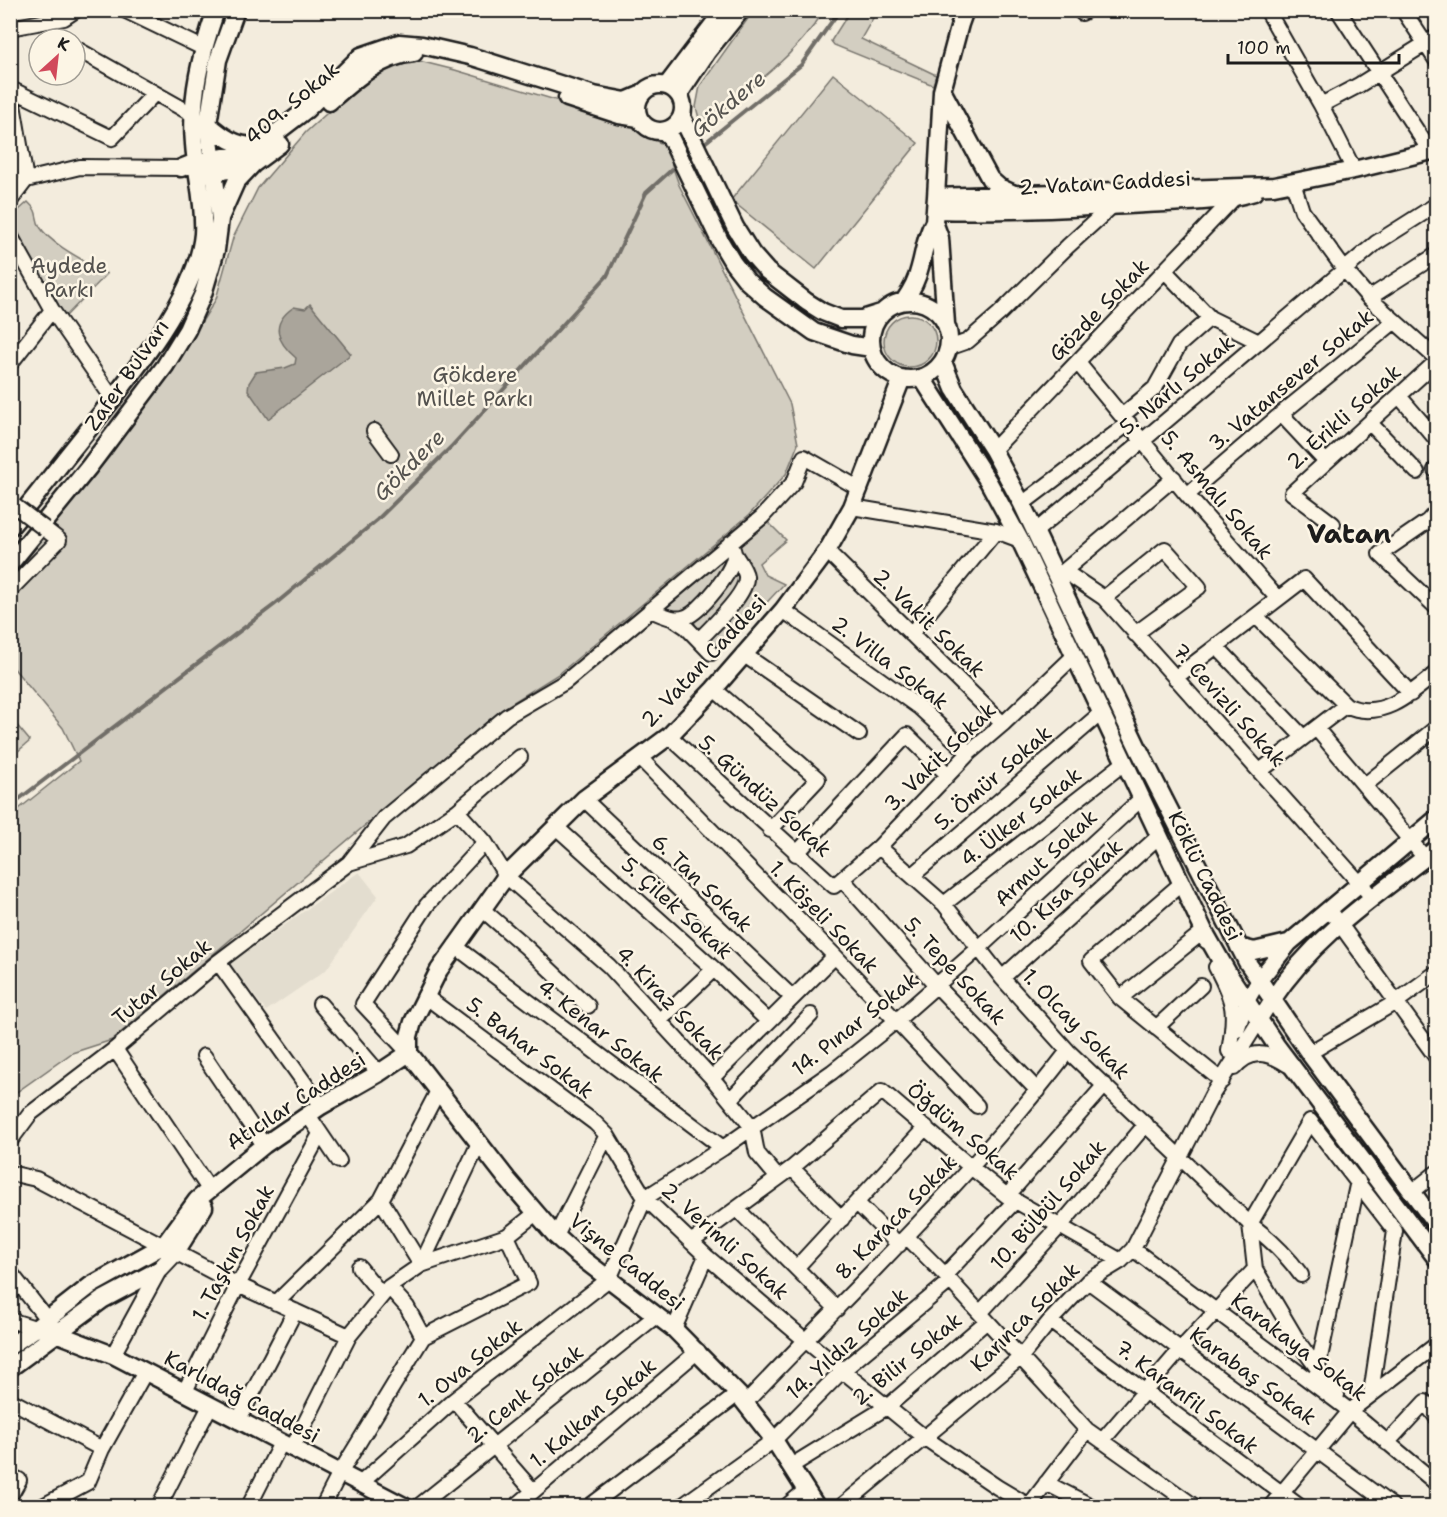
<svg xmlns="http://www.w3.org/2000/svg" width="1447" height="1517" font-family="'Shantell Sans',sans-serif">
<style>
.built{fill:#e3ddcf}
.green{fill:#d3cec1;stroke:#78756e;stroke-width:1.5}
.water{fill:#aaa59b;stroke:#716e68;stroke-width:1.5}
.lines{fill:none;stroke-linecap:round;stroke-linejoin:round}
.stream{stroke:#716e68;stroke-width:4}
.minor-casing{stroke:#1c1c1c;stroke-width:18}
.major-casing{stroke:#1c1c1c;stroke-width:21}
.minor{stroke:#fcf5e5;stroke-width:14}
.major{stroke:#fcf5e5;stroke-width:16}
.minor-bridge-casing{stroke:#1c1c1c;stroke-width:18;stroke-linecap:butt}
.minor-bridge{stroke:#fcf5e5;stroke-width:14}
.labels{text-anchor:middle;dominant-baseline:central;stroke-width:5;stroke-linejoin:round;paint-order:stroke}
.street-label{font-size:21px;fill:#1c1c1c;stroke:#fcf5e5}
.park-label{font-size:21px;fill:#53514e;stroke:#fcf5e5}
.water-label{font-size:22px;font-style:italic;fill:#55534f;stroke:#fcf5e5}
.district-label{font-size:27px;font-weight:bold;fill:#1c1c1c;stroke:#fcf5e5}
</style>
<rect width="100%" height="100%" fill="#f3ecdd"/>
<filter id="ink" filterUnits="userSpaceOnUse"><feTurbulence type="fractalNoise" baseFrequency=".0167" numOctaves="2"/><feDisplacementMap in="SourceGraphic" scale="12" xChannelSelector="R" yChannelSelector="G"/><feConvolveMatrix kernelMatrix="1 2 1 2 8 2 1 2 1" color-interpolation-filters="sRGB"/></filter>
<g filter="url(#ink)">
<path class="built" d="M359,872L378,896L326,970L266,1011L230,964Z"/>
<path class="green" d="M754,10L824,11C794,58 746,92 701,126L696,107L700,86Z
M850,11H877L861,39L936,75L933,85L834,45L831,41Z
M419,61L455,70L629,122L650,138L665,145L679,185L790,404L798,444L786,474L749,515L560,673L501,710L112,1040L72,1053L11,1096L10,816L79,761L63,728L11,665V576L110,456L198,328L216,299L233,238L258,188L306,132L345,97L378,72L400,64Z
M833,74L918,143L816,269L731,200Z
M28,202C40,213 34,216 40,227C51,245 89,263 107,274L65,317L11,222V217Z
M884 341a26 26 0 1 1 52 0a26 26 0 1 1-52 0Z
M766,520L786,540L759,563L765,575L784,584L726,646L712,643L711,639L720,626L745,565L737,543Z
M729,549L727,563L705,595L682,613L655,608Z
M738,572L743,580L731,597L705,625L700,628L696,627L694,621L697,615Z
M10,717L30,741L11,757H10Z"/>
<path class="water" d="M310,304L351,354L268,419L248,390L249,383L256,372L285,368L295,364L296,358C277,342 269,324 294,307L305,309Z"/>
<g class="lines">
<path class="stream" d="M701,146L801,65L840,10
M10,806L274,605L377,520L451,447L607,276L646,193L678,164"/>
<g class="minor-casing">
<path id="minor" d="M124,10L203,48
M1267,10L1321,105L1354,170
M1338,10L1430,151
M1403,10L1436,60
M1082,13L1086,10
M10,28L64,18L76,10
M75,48L192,114
M10,87L26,180L10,201
M11,89L112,138L154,94
M1321,105L1359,85L1436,37
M26,180L80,167L181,168
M1293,183L1302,211L1344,269L1369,298L1436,358
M10,235L52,310L113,399
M1165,271L1210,318L1259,342
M1369,298L1436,255
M948,348L968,341L999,314L1068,246L1112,206
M1078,363L1187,495L1278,599
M10,364L52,310
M1399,396L1436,439
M1281,414L1326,462
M1123,415L1155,388L1179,345L1210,318
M1370,423L1417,472
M374,431L391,454
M993,450L1233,199
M1435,470L1436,469
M1187,495L1281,414L1395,321
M1022,504L1129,423
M852,507L996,531L1020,540
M1436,512L1428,521L1380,554L1436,607
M1333,524L1292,493L1436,362
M1036,531L1376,243L1436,205
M827,551L1003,724
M1064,571L1174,478
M1058,575L1064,571L1104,598L1373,898
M10,590L59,540L45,529
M1104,598L1165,549L1199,587L1135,634
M650,610C661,614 674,622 686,617C700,612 733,572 734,556C735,552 732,547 730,543
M783,610L920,708L969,753
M1256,616L1346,705
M674,619L686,627L711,653
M911,634L996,531
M699,640C711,627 748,594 746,576C745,569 739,562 735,555
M1217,647L1303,737
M743,654L859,734
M1175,678L1304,579L1411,694
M714,689L818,779L770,830
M1316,728L1425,858
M669,736L834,886L879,847L969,753L1003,724L1074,656
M640,758L835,956L977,1106
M1260,771L1346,705C1380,722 1411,694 1436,673
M1365,785L1436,728
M584,799L792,997
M457,811L520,757
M556,827L714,969L768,1021
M879,847L944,904L1002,978L1068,1051L1250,1224C1270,1239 1286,1254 1301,1275
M796,854L907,735L947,774
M349,863L406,846L457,811L485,842L506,876L609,966L712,1078L752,1127L757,1153L778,1178
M912,876L1101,713
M842,879L937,986L1038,1091
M1182,883L1091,961L1120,998L1222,1081
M944,904L1124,763
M1329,909L1436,1057
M483,910L526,947L588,1006
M455,946L723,1148
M218,962L321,1106
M1216,967C1235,1003 1236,1012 1229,1051
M1002,978L1159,836
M425,996L595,1123L607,1135L645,1198L706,1256L805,1340L925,1438L997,1487L1029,1506
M1120,998L1204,931L1206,941
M320,1004L379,1073
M659,1021L714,969
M1156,1028L1201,986
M1237,1030L1247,1001L1259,980
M115,1049L209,1189
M409,1053L363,1004L427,905L485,842
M1309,1053L1396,1002L1436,973
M204,1056L264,1145
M1234,1068C1252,1048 1268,1052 1288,1065
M712,1078L835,956
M730,1100L811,1015
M308,1115L339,1161
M10,1141L30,1114L115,1049L218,962L349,863L384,818L507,716L565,682L762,517L794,482L804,457L860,489
M792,1168L842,1219
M10,1173L36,1179L238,1285L349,1336
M1412,1192L1436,1173
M1007,1196L1105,1085
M381,1200L421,1265
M857,1203L899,1245
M737,1209L837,1309
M1250,1224L1310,1121L1395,1231L1371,1393
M1250,1224L1255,1269L1299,1343L1337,1395
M556,1236L607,1135
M907,1237L945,1275L1087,1430L1194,1506
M691,1242L792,1168L882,1091L972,1168L1007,1196L1121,1261
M1133,1249L1350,1411L1436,1483
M421,1265L479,1143
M359,1267L382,1295
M796,1268L926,1127
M10,1272L53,1327
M945,1275L1016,1200
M1088,1281L1392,1506
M389,1287L407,1307L423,1337
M276,1303L381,1200L438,1091
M980,1313L1060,1226L1146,1124
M10,1320L41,1330
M1050,1321L1299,1506
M674,1329L706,1256
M423,1337L529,1283L507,1236
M113,1355L160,1269
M1316,1376L1358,1181
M184,1393L238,1285L320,1134
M10,1400L102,1449
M454,1400L533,1491
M746,1402C855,1287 971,1178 1068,1051
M238,1421L295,1311
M1102,1441L1181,1349L1255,1269
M1387,1443L1425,1402L1436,1417
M292,1449L349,1336L389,1287L421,1265L507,1236L536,1213
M791,1466L887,1407L987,1321
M10,1476L19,1480L10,1496
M361,1483L454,1400L609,1279L645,1198L723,1148L832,1072L896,1021L979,948L1141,799
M1046,1483L1091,1506
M43,1506L88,1482L102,1449L145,1372
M159,1506L210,1406
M249,1506L281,1443
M323,1506L340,1473L423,1337
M419,1506L657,1315
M516,1506L698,1351
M590,1506L738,1394
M682,1506L774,1440L842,1371L950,1281
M787,1506L805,1491
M842,1506L1020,1358L1050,1321L1088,1281L1121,1261L1133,1249L1212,1095L1272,1000
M1029,1506L1087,1430
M1271,1506L1350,1411L1436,1345"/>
</g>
<g class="major-casing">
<path id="major" d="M637 108a23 23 0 1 1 46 0a23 23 0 1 1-46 0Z
M667,85L724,10
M943,92L990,179L999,187L1014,194
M679,94L707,52L741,10
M567,98L619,115L639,118
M329,102C354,80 380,56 414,53
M682,117L735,227L752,254L767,271L807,302L823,312L841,319H862L881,313
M208,124C223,137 235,146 255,146
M664,131L670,137L720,241L733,263L747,281L765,297L814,332L852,345L872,348
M181,168L196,162L245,153L259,146L306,110L361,56L399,43L422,45L470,56L594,95L626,101L640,95
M202,174L241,168L253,164L280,144
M936,197L1274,186L1354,170L1436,150
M935,210C1005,212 1075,208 1145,204C1182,202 1219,203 1254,192
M220,218L236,182L253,164
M904,301C911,291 917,280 920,267C925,249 925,238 934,222
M871 340a39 39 0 1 1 78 0a39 39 0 1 1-78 0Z
M946,324L940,238L934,222L936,197L942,91L960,24L965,10
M943,362L954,389L993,450L1022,504L1139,750L1247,962L1309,1053L1436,1224
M922,378L988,481L1020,540L1204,931L1229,975L1276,1045L1436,1258
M10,527C33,501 54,472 76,445C117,393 197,301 203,234C205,203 196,174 194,144C190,98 201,53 216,10
M10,564L89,467L165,366L187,330L203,294L216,250L220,219L208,124L218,60L236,10
M1239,947L1254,951L1288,943
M1259,980L1289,943L1436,819
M1272,1000C1314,936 1377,895 1436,849
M409,1053V1036L413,1022L439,970L506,876L584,799L669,736L714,689L783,610L827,551L852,507L902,378
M409,1053L507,1179L556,1236L575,1253L674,1329L738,1394L774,1440L816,1506
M58,1334L113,1355L404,1506
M10,1346L35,1329L90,1286L164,1245L197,1200L264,1145L321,1106L379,1073L409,1053
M10,1368L102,1300L160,1269L176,1252L204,1207"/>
</g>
<use href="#minor" class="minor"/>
<use href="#major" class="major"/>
<g class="minor-bridge-casing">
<path id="minor-bridge" d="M16,507L45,529"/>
</g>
<use href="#minor-bridge" class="minor-bridge"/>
</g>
</g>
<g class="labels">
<g class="street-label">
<text transform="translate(292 103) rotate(-40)">409. Sokak</text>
<text transform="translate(1105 183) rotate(-3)">2. Vatan Caddesi</text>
<text transform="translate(1099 310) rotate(-46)">Gözde Sokak</text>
<text transform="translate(127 375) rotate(-55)">Zafer Bulvarı</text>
<text transform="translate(1291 380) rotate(-40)">3. Vatansever Sokak</text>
<text transform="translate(1177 385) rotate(-40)">5. Narlı Sokak</text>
<text transform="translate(1344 417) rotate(-42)">2. Erikli Sokak</text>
<text transform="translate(1217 495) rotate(50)">5. Asmalı Sokak</text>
<text transform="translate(929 623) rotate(44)">2. Vakit Sokak</text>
<text transform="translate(704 661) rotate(-47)">2. Vatan Caddesi</text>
<text transform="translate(890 663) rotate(37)">2. Villa Sokak</text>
<text transform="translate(1229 705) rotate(48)">7. Cevizli Sokak</text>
<text transform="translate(940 757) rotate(-44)">3. Vakit Sokak</text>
<text transform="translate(993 778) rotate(-41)">5. Ömür Sokak</text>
<text transform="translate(765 796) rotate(42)">5. Gündüz Sokak</text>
<text transform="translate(1021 817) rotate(-38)">4. Ülker Sokak</text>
<text transform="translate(1046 858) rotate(-43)">Armut Sokak</text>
<text transform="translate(1205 876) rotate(64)">Köklü Caddesi</text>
<text transform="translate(702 883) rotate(44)">6. Tan Sokak</text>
<text transform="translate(1066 891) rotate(-42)">10. Kısa Sokak</text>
<text transform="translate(677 908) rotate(42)">5. Çilek Sokak</text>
<text transform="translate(824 917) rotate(46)">1. Köşeli Sokak</text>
<text transform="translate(955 971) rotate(47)">5. Tepe Sokak</text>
<text transform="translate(162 982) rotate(-40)">Tutar Sokak</text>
<text transform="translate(670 1003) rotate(47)">4. Kiraz Sokak</text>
<text transform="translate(855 1024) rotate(-38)">14. Pınar Sokak</text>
<text transform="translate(1076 1024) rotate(46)">1. Olcay Sokak</text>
<text transform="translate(601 1031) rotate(38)">4. Kenar Sokak</text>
<text transform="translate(530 1048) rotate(37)">5. Bahar Sokak</text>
<text transform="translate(296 1101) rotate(-33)">Atıcılar Caddesi</text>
<text transform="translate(963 1131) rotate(40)">Öğdüm Sokak</text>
<text transform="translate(1048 1205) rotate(-49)">10. Bülbül Sokak</text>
<text transform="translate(896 1217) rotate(-46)">8. Karaca Sokak</text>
<text transform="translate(725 1241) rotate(42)">2. Verimli Sokak</text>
<text transform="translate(233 1253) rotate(-62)">1. Taşkın Sokak</text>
<text transform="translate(627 1262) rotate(39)">Vişne Caddesi</text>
<text transform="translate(1025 1317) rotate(-45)">Karınca Sokak</text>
<text transform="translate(847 1344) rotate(-42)">14. Yıldız Sokak</text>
<text transform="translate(1299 1347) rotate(37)">Karakaya Sokak</text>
<text transform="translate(907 1359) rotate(-39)">2. Bilir Sokak</text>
<text transform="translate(470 1363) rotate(-39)">1. Ova Sokak</text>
<text transform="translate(1253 1376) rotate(36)">Karabaş Sokak</text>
<text transform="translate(525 1394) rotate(-39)">2. Cenk Sokak</text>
<text transform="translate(242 1397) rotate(28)">Karlıdağ Caddesi</text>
<text transform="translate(1187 1397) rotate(37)">7. Karanfil Sokak</text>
<text transform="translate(593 1413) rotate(-40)">1. Kalkan Sokak</text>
</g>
<g class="park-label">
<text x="69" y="266">Aydede<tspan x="69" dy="24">Parkı</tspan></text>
<text x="475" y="375">Gökdere<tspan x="475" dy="24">Millet Parkı</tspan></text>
</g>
<g class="water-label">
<text transform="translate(728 104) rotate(-40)">Gökdere</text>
<text transform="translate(409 465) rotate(-45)">Gökdere</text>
</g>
<g class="district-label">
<text x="1349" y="533">Vatan</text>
</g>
</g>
<rect width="1447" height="1517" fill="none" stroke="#fcf5e5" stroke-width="36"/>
<rect x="18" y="18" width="1411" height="1481" fill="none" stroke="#1c1c1c" stroke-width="2" filter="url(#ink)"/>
<g transform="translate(57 57) rotate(27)"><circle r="28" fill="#fcf5e5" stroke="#a29e95" stroke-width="1.5"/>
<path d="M0-4.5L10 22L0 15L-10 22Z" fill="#d1495b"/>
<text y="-9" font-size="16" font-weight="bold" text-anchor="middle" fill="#1c1c1c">K</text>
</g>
<path d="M1228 54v9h171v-9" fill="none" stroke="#1c1c1c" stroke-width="3"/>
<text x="1237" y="54" font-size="18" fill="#1c1c1c" stroke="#fcf5e5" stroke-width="4.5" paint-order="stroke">100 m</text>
</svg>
